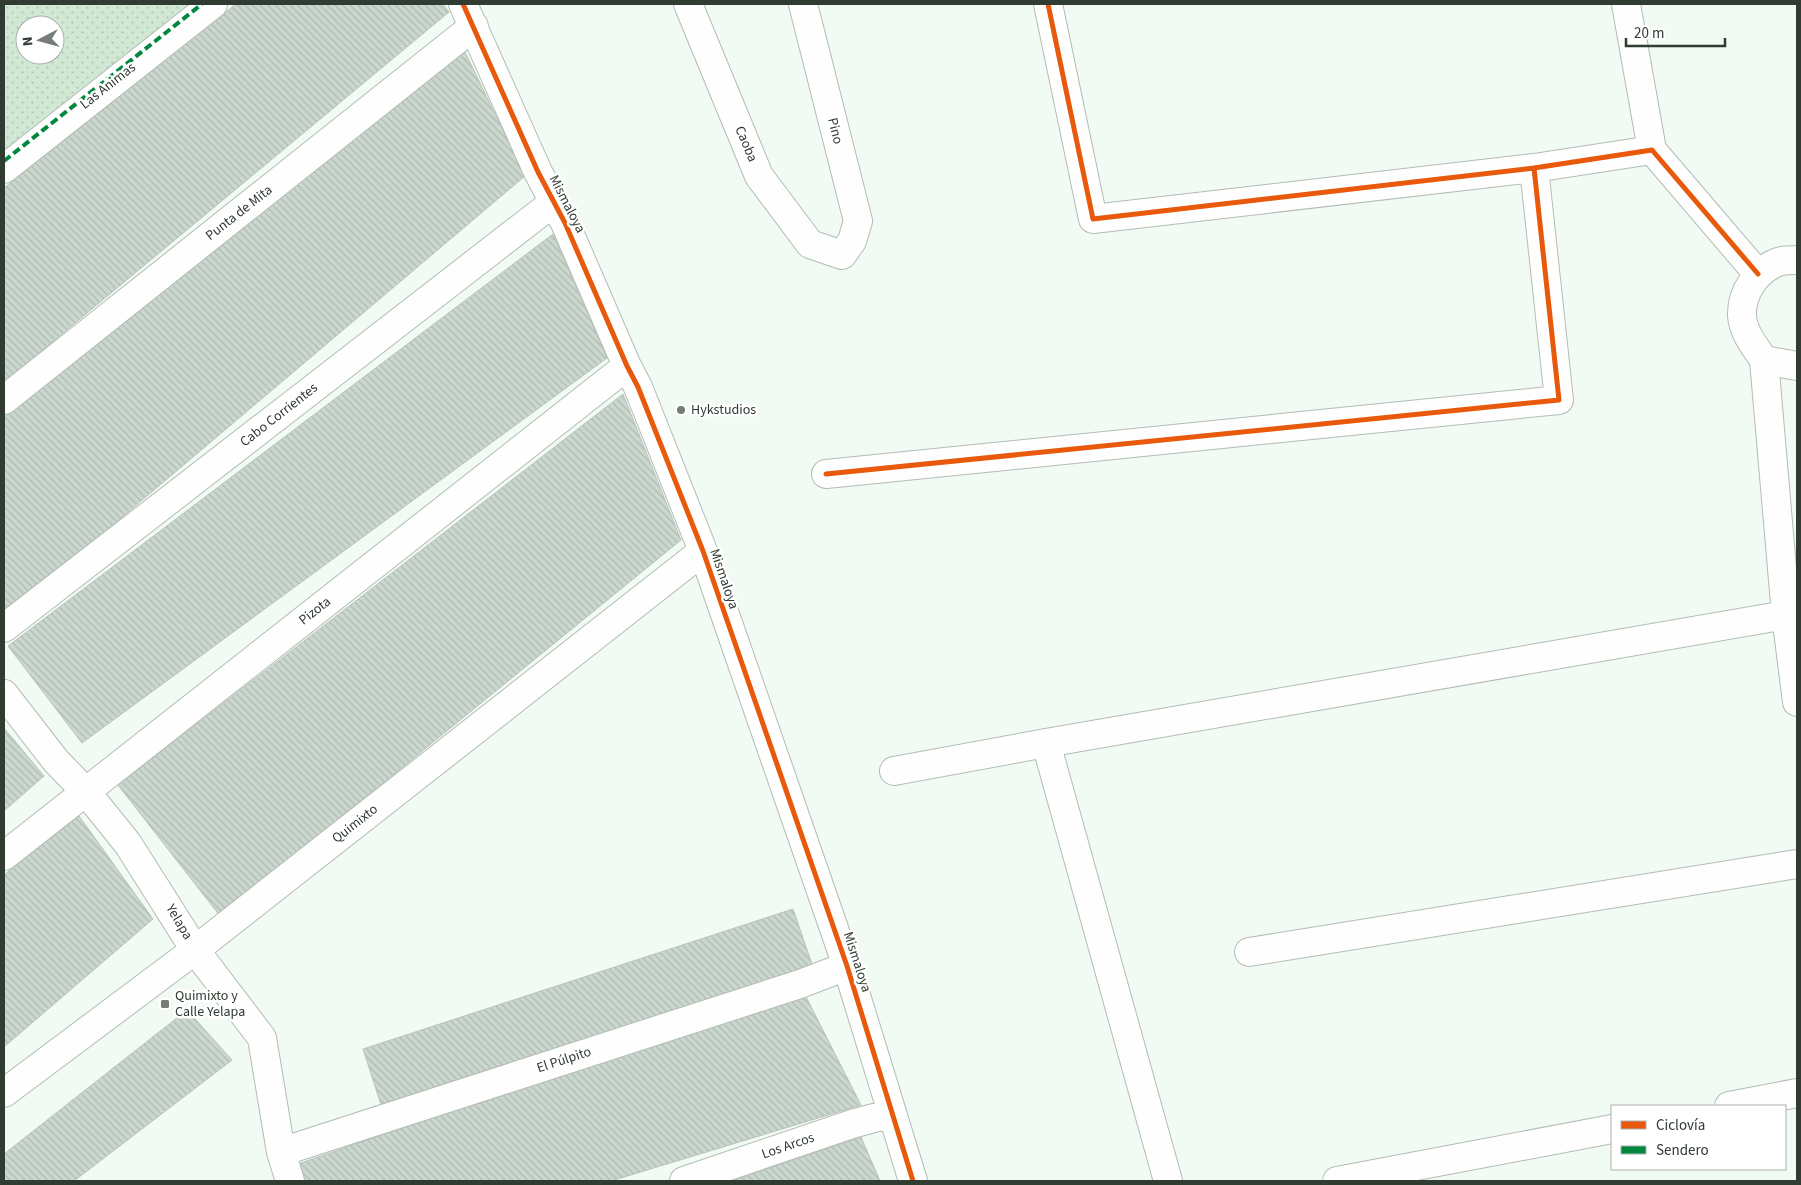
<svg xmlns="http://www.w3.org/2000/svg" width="1801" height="1185" font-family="'Source Sans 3',sans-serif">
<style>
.park{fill:url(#park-dots);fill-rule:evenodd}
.building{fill:url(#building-back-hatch);stroke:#b9c2bb}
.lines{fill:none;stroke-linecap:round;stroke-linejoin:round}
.minor-casing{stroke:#b3bcb5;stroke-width:30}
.minor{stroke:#fdfefd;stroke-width:28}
.quiet{stroke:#00873e;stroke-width:4;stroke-dasharray:8 4;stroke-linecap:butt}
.cycleway-casing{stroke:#fff;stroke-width:8}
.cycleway{stroke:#e8590c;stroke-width:5}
.poi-dot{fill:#747e76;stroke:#fff;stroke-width:2}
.labels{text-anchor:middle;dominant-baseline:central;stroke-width:5;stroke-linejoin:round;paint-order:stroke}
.street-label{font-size:14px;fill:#303b32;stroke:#fff}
.poi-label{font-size:14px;fill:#303b32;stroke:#fff;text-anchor:start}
</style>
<defs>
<pattern id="park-dots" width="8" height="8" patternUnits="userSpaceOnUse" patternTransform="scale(1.25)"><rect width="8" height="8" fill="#d1e8d5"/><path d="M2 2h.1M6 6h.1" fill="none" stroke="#b4c8b7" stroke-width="1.8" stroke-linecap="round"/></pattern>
<pattern id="building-back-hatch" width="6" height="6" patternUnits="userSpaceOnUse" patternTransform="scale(1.25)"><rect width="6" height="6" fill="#cbd8ce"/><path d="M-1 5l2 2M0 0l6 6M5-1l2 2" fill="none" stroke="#afbab1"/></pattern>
</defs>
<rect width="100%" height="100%" fill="#f1faf3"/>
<path class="park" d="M4,4H202L4,161ZM25,25H55V55H25Z"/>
<path class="building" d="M236,4H443L449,12L4,382V188Z
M463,48L525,176L4,617V417Z
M553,234L607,358L82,743L8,646Z
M623,394L681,540L220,916L118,785Z
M4,728L44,776L4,811Z
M79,816L153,919L4,1047V875Z
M793,909L814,970L383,1111L363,1049Z
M802,989L861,1105L611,1181H305L298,1164Z
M187,1010L232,1060L74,1181H4V1154Z
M861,1137L880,1181H732Z"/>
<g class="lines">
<g class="minor-casing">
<path id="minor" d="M463,4L538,172L565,223L627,366L638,387L703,551L847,966L913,1181
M688,4L759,176L810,244L842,255L852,241L858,221L803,4
M1048,4L1093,219L1534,168L1652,150L1758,274
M1626,4L1652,150
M4,169L213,4
M1797,260C1791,260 1784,260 1778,262C1757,270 1741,292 1742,316C1743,332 1755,347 1764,360L1797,366
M1764,360L1786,615L1797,702
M4,400L474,26
M826,474L1559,400L1534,168
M4,628L554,202
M4,694L56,761L87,793L128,844L195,950L262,1038L281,1152L290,1181
M1046,743L1168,1181
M894,771L1046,743L1797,613
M4,856L627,366
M1249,952L1797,864
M4,1093L195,950L703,551
M1729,1106L1797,1093
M281,1152L800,984L847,966
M684,1181L852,1124L892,1113
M1337,1181L1612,1129"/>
</g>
<use href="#minor" class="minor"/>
<path class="quiet" d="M4,161L202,4"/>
<g class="cycleway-casing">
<path id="cycleway" d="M463,4L538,172L565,223L627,366L638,387L703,551L847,966L913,1181
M1048,4L1093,219L1534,168L1652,150L1758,274
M826,474L1559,400L1534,168"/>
</g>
<use href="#cycleway" class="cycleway"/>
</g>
<g class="poi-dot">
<circle cx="681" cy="410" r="5"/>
<rect x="160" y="999" width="10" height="10" rx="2.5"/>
</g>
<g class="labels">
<g class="street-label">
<text transform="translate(108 86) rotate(-38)">Las Animas</text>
<text transform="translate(835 131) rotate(76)">Pino</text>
<text transform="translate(746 144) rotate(67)">Caoba</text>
<text transform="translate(567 204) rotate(63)">Mismaloya</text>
<text transform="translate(239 213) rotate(-38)">Punta de Mita</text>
<text transform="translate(279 415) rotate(-38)">Cabo Corrientes</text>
<text transform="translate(724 579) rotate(71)">Mismaloya</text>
<text transform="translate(315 611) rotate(-38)">Pizota</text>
<text transform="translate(355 824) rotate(-38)">Quimixto</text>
<text transform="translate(179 922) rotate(59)">Yelapa</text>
<text transform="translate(857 962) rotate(72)">Mismaloya</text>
<text transform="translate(564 1060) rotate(-18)">El Púlpito</text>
<text transform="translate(788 1146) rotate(-19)">Los Arcos</text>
</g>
<g class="poi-label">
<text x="691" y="410">Hykstudios</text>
<text x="175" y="996">Quimixto y<tspan x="175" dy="16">Calle Yelapa</tspan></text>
</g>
</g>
<rect width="1801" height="1185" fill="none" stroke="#303b32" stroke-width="10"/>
<rect x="1611" y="1105" width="175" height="65" fill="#ffffff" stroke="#acb1ad"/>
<rect x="1621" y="1121" width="25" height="8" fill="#e8590c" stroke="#acb1ad"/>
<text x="1656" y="1130" font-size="15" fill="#303b32">Ciclovía</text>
<rect x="1621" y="1146" width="25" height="8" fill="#00873e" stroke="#acb1ad"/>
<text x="1656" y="1155" font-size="15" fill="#303b32">Sendero</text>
<g transform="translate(40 40) rotate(264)"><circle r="24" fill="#ffffff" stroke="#acb1ad"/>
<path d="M0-4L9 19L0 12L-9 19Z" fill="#747e76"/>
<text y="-8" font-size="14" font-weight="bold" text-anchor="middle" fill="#303b32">N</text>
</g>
<path d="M1626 38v8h99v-8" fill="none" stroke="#303b32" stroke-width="2.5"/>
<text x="1634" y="38" font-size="15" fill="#303b32" stroke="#ffffff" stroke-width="4" paint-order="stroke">20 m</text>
</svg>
